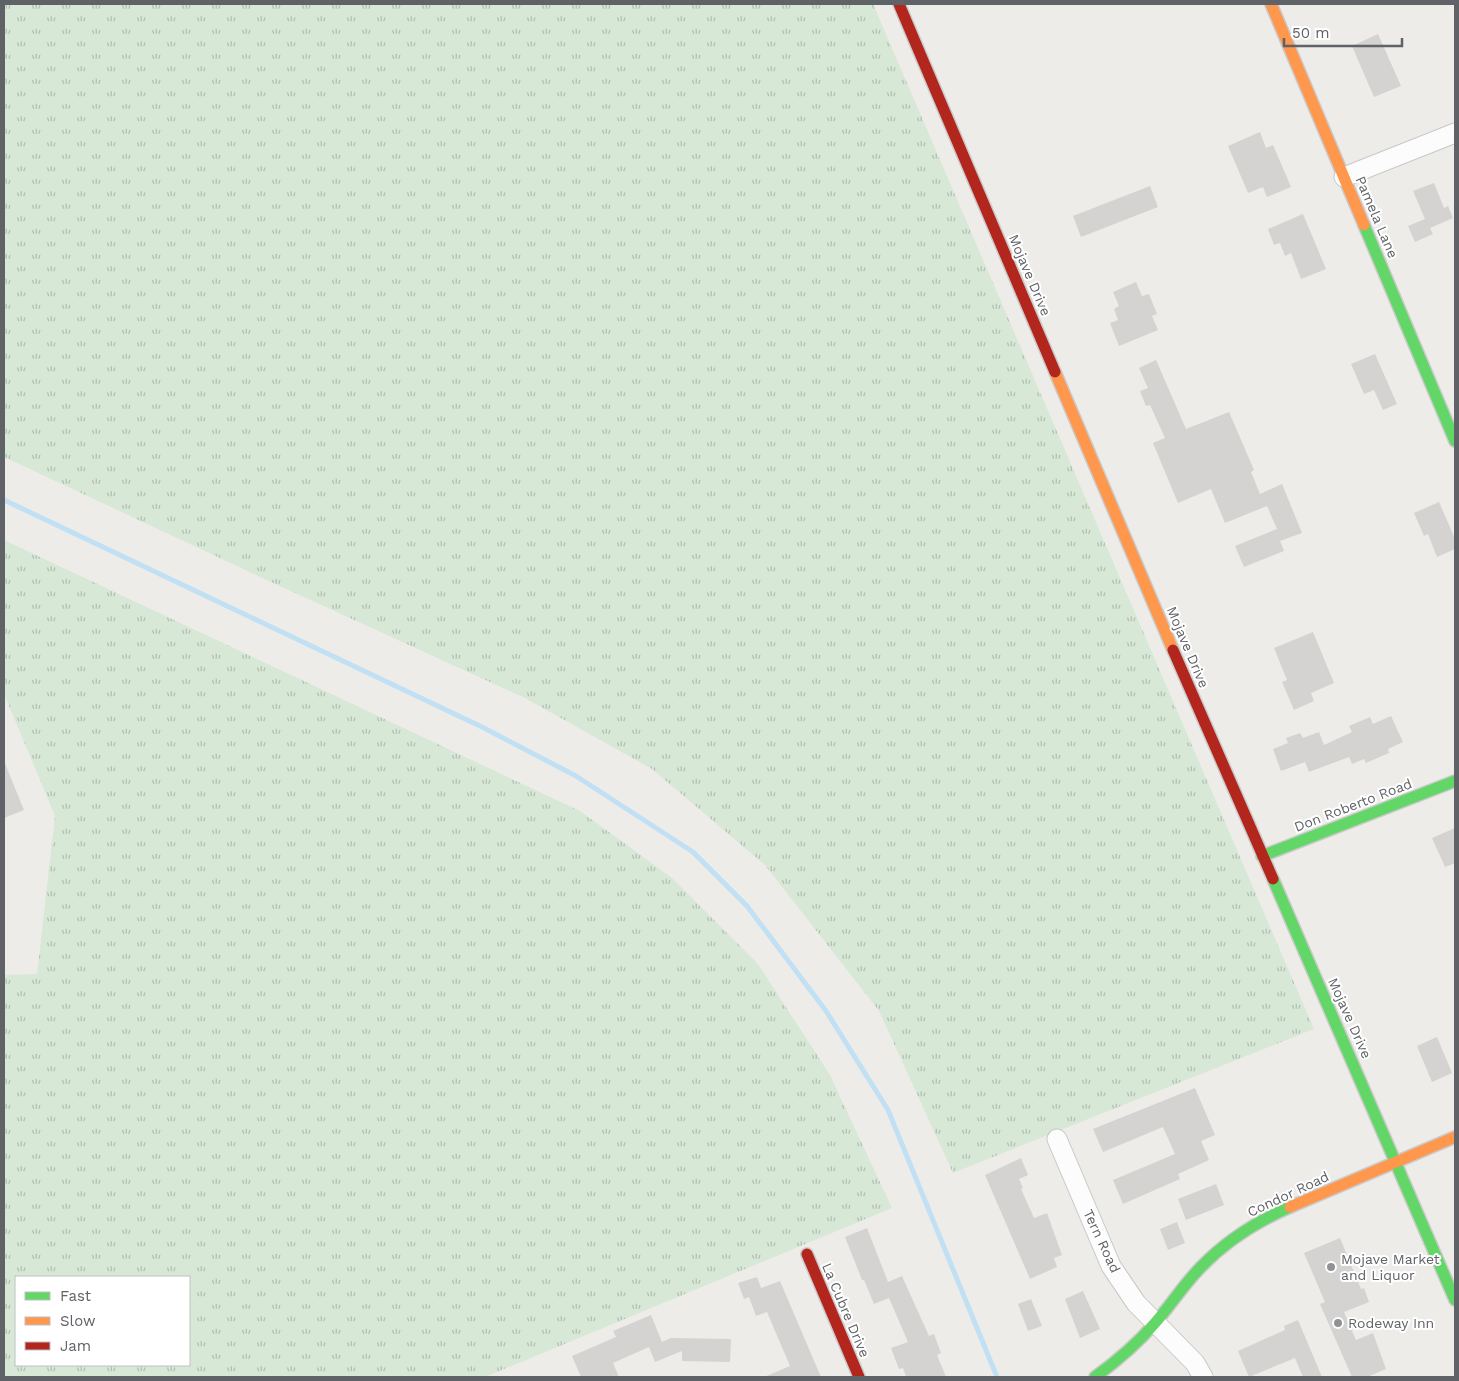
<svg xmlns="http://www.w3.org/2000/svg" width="1459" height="1381" font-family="'Work Sans',sans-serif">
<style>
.grass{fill:url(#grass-tufts);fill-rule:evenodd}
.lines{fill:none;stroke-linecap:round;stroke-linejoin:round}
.stream{stroke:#c2e0f4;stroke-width:5}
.building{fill:#d4d3d2}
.street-casing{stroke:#c8c8c8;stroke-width:21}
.fast-casing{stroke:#cacaca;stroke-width:14}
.slow-casing{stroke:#cacaca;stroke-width:14}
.jam-casing{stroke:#cacaca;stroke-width:14}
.street{stroke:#fcfcfc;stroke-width:19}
.fast{stroke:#63d668;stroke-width:11}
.slow{stroke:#ff974d;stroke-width:11}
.jam{stroke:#b3261e;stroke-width:11}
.poi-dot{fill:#919294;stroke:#fff;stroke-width:2}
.labels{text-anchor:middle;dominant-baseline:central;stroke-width:4;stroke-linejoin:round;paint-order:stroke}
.street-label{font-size:14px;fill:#5f6266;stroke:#fff}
.poi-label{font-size:14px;fill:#5f6266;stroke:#fff;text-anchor:start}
</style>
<defs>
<pattern id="grass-tufts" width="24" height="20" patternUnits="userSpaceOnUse" patternTransform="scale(1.25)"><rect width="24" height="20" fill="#d8e8d6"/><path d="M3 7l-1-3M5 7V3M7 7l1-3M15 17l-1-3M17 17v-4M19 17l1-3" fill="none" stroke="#b2bfb1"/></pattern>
</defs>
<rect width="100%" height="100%" fill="#edece9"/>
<path class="grass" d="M4,4H873L1314,1029L953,1173L879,1011L765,865L652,769L525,698L271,582L4,457Z
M4,540L580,811L672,878L758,964L830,1075L892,1208L485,1377H4V975L37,974L55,816L4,694ZM16,1277H189V1365H16Z"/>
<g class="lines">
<path class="stream" d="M4,500L482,727L576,776L693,852L747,906L826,1011L888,1110L997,1377"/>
</g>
<path class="building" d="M1378,34L1401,86L1374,97L1352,46Z
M1260,132L1266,148L1273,145L1291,187L1267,197L1263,187L1248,193L1228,146Z
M1434,183L1444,208L1448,206L1453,218L1430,228L1433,234L1415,242L1408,226L1425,219L1413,191Z
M1150,186L1158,207L1081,237L1073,216Z
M1303,214L1326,269L1301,279L1291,253L1285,256L1280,243L1274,245L1268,229Z
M1136,282L1142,296L1149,294L1157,314L1152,316L1158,330L1119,346L1110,323L1118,320L1114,309L1119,306L1113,292Z
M1375,354L1397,404L1383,410L1374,390L1364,394L1351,364Z
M1156,360L1186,429L1229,412L1254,470L1251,472L1260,494L1282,484L1302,533L1280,541L1284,551L1244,567L1235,546L1277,529L1267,506L1225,523L1211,489L1178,503L1153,443L1165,438L1150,405L1146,406L1140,391L1148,388L1139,368Z
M1439,502L1455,539V549L1437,557L1428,534L1424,536L1414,513Z
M1313,632L1334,683L1311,693L1314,701L1294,710L1282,682L1287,680L1274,648Z
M1391,716L1403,742L1388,749L1389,753L1366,763L1364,759L1352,764L1349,757L1309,772L1305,762L1281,771L1273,749L1288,743L1286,738L1300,733L1303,738L1319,732L1324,745L1352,732L1349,726L1370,717L1373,724Z
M4,761L24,810L4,818Z
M1455,828V863L1445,867L1432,838Z
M1437,1037L1452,1073L1432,1082L1417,1046Z
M1195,1088L1215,1135L1201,1141L1209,1160L1178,1174L1180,1179L1123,1204L1113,1180L1175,1154L1163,1127L1103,1152L1093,1129Z
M1021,1158L1028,1175L1019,1179L1023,1188L1021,1189L1034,1218L1047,1213L1062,1255L1054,1258L1057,1267L1030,1279L985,1175Z
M1216,1184L1224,1205L1186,1220L1178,1199Z
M1177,1222L1185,1243L1168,1250L1160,1229Z
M867,1228L888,1282L902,1276L929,1336L934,1334L941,1353L937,1355L946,1377H906L903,1368L899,1369L891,1348L908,1342L889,1298L874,1304L864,1280H862L845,1237Z
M1340,1238L1361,1289L1364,1288L1369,1302L1344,1312L1356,1340L1373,1333L1386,1369L1367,1377H1352L1320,1304L1325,1302L1304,1253Z
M757,1277L761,1288L780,1281L821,1377H764L790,1366L767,1312L756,1316L749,1297L744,1299L738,1283Z
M1083,1291L1100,1329L1080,1338L1065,1299Z
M1031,1299L1042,1326L1028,1331L1018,1304Z
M651,1315L662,1342L671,1338L731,1339L730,1362L682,1361V1351L655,1362L649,1347L613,1363L619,1377H581L572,1356L616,1337L613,1331Z
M1298,1320L1322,1377H1303L1295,1358L1249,1377L1238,1351L1285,1330L1284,1326Z"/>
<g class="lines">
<g class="street-casing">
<path id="street" d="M1344,177L1455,133
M1057,1139L1111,1266L1136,1303L1195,1363L1203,1377"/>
</g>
<g class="fast-casing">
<path id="fast" d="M1364,225L1455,441
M1262,856L1455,781
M1273,879L1455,1300
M1095,1377C1117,1361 1137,1344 1155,1323C1171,1305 1184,1284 1201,1267C1226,1241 1258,1221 1290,1207"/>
</g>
<g class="slow-casing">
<path id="slow" d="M1271,4L1364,225
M1055,372L1173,650
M1290,1207L1455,1137"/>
</g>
<g class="jam-casing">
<path id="jam" d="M899,4L1055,372
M1173,650L1273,879
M807,1254L859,1377"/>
</g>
<use href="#street" class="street"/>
<use href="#fast" class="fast"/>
<use href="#slow" class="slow"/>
<use href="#jam" class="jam"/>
</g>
<g class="poi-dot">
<circle cx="1331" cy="1267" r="5"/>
<circle cx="1338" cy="1323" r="5"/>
</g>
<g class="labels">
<g class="street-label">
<text transform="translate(1377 217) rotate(67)">Pamela Lane</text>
<text transform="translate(1030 275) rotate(67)">Mojave Drive</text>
<text transform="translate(1188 647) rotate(67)">Mojave Drive</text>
<text transform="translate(1353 805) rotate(-21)">Don Roberto Road</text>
<text transform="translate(1350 1018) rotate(66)">Mojave Drive</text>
<text transform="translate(1288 1194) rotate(-25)">Condor Road</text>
<text transform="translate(1102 1241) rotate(65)">Tern Road</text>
<text transform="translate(846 1310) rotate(67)">La Cubre Drive</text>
</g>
<g class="poi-label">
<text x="1341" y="1259">Mojave Market<tspan x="1341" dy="16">and Liquor</tspan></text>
<text x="1348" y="1323">Rodeway Inn</text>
</g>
</g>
<rect width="1459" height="1381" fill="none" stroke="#5f6266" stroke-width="10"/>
<rect x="15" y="1276" width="175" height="90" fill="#ffffff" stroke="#bfc0c2"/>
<rect x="25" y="1292" width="25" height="8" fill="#63d668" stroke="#bfc0c2"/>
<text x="60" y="1301" font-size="15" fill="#5f6266">Fast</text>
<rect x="25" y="1317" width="25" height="8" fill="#ff974d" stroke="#bfc0c2"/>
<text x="60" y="1326" font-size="15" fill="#5f6266">Slow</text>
<rect x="25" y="1342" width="25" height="8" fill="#b3261e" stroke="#bfc0c2"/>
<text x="60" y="1351" font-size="15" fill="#5f6266">Jam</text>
<path d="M1284 38v8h118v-8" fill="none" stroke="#5f6266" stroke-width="2.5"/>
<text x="1292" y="38" font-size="15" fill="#5f6266" stroke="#ffffff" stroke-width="4" paint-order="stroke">50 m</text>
</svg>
